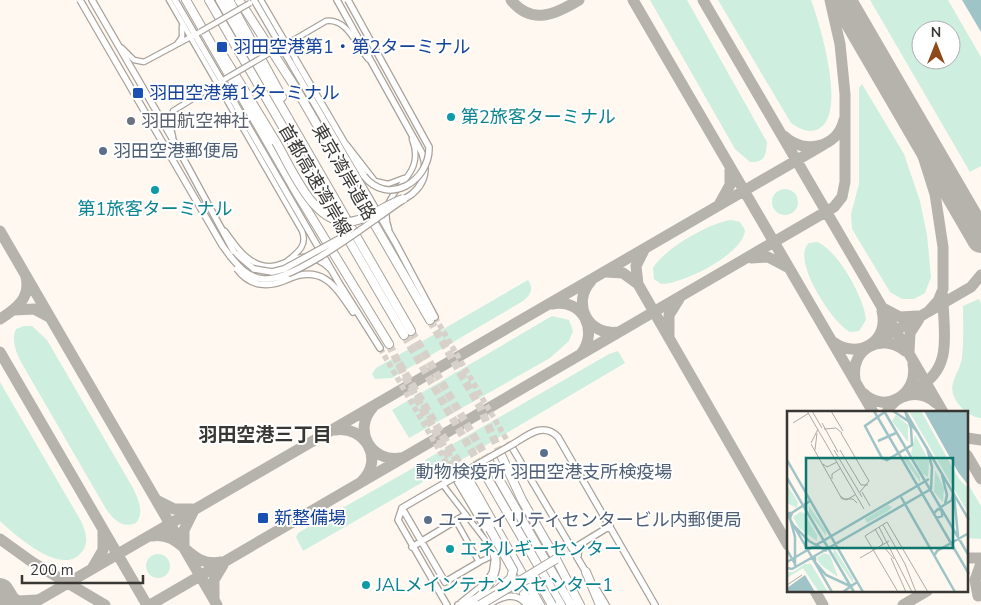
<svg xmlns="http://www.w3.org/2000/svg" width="981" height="605" font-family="'Nunito Sans','Noto Sans JP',sans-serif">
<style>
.green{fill:#ceeedf;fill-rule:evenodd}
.water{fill:#9ec4c7}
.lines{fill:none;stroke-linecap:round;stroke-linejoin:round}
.taxiway{stroke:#b6b2ac;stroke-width:11}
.runway{stroke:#b6b2ac;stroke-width:28}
.tertiary-tunnel{stroke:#d7d1ca;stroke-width:5.5;stroke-dasharray:5.5 3;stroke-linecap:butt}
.trunk-tunnel{stroke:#d7d1ca;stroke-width:8;stroke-dasharray:8 4;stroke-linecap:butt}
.motorway-tunnel{stroke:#d7d1ca;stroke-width:8;stroke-dasharray:8 4;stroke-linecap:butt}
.minor-casing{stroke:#a8a29b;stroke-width:7}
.tertiary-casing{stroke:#a8a29b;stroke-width:8}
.trunk-casing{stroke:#a8a29b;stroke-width:10}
.motorway-casing{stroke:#a8a29b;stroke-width:10}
.minor{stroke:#fff;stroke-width:4.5}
.tertiary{stroke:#fff;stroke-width:5.5}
.trunk{stroke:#fff;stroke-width:8}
.motorway{stroke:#fff;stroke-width:8}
.minor-bridge-casing{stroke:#a8a29b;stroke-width:7;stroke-linecap:butt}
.tertiary-bridge-casing{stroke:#a8a29b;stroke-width:8;stroke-linecap:butt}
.trunk-bridge-casing{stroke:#a8a29b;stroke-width:10;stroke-linecap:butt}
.motorway-bridge-casing{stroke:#a8a29b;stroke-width:10;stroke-linecap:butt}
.minor-bridge{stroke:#fff;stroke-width:4.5}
.tertiary-bridge{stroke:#fff;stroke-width:5.5}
.trunk-bridge{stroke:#fff;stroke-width:8}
.motorway-bridge{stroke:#fff;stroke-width:8}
.transit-dot{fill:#1a4fb4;stroke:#fff;stroke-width:2}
.culture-dot{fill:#0f9aa8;stroke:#fff;stroke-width:2}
.worship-dot{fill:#6b7280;stroke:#fff;stroke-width:2}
.service-dot{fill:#5c6f8a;stroke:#fff;stroke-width:2}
.labels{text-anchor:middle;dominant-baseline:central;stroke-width:4;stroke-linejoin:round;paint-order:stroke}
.transit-label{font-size:18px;fill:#164399;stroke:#fff;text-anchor:start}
.culture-label{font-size:18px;fill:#0d838f;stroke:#fff;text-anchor:start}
.worship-label{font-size:18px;fill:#5b616d;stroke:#fff;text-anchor:start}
.service-label{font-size:18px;fill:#4e5e75;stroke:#fff;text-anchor:start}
.street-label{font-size:18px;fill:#393734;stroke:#fff}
.neighbourhood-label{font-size:19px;font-weight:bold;fill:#393734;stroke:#fff}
.inset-river{fill:none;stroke:#9ec4c7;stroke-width:2.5}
.inset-road{fill:none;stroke:#afaba5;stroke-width:1}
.view{fill:#0f766e;fill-opacity:0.15;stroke:#0f766e;stroke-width:2.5}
.inset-edge{fill:none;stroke:#393734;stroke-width:2.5}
</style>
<rect width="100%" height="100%" fill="#fef8f0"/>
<path class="green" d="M650,0H687L767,142C766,155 765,163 750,162L735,149Z
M718,0H811C820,24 849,119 816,130C806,133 799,128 791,123Z
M870,0H948L981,57V166L970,172ZM921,30H951V60H921Z
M862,84L904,154L920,201L927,235L931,277L925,293L914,299H902L890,292L852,229L851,214L859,184V88Z
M772 202a13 13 0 1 1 26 0a13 13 0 1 1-26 0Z
M731,220L740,222L745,230C744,254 683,284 661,284L654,279L653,268C664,249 709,223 731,220Z
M817,242C837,249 865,299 866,320L859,331L850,332C833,324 790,259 809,243Z
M528,280C534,288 531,295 523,301L392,378L375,379L372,374L376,368Z
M979,299L981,304V418C967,417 948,398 953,383C955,374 961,367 962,357C964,340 963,323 963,306Z
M552,316L569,320L573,331L569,341L550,358L409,438L392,410Z
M24,326H32L47,340L133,488C138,499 145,513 136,523C122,529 113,519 106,509L21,362C16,352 11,340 16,329Z
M618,351L625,363L434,476L425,460L609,354Z
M0,382L81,521C86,532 90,544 80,554C60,575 16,536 0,521Z
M415,467L423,482L303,551L296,537L298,533Z
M967,482L981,506V539L967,538Z
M146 566a12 12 0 1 1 24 0a12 12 0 1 1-24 0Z"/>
<path class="water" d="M962,0H981V32Z"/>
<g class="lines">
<path class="taxiway" d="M511,0C532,26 556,14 579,0
M633,0L873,412
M703,0L943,412
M911,118L935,194L943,247V289L938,301L928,312
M784,136C804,155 837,148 844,120
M720,203L730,185V169
M0,231L217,605
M644,250L636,266L638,284L788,545
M751,258L768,257L787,267
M606,272L623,273L638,284
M591,281C571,303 588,337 619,332
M552,304C583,298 599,331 581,354
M883,308L900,317L917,316
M14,310L34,309L49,317
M0,319C16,309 31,298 26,277
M669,335V315L679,299
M888,335L971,287L981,275
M833,342C857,360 890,342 882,311
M0,352L147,605
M909,352L910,333L919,319
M855,379C850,349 881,332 905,351
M919,387C954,367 943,332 943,296
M863,393C885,415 919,394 913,364
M373,407C352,430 371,463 401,458
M887,412C896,393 920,389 936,403
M335,430C364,425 385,459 362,481
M967,438L981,440
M967,455L981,479
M158,501L174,509H192
M152,536C184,531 187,568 221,562
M0,539L32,562L105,605
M184,546V530L193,512
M967,558H981
M93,567L103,550V531
M0,591L19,601L37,600
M815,591L823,605
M978,596L975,580L981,563
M214,598V580L223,565
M30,605L823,145
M150,605L834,207L842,197L845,182V94L840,44L830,0
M903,605L927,591"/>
<path class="runway" d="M842,0L981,239
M0,592L8,605"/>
<path class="tertiary-tunnel" d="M435,317L512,449
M380,348L457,481"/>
<path class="trunk-tunnel" d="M430,320L480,407L501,455
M389,344L404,375L461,478"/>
<path class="motorway-tunnel" d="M411,331L489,462
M404,335L481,467
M399,363L466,475"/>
<g class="minor-casing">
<path id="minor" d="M169,0L302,231C308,246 297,253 286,262
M261,0L296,60
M177,44L182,37V26
M122,48L134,60L144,62L200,32
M280,48L326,21C347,18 356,45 368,59
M295,57L294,46L299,38
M207,91H215L223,95
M173,137L170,124L173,111L218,83
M347,145L375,181L388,184L404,178
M389,229C374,186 429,183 412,139
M225,231C234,243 243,258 258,264C287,275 297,239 330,269
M443,485L490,546L494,559L492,572L486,582L461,602
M456,521L479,562L488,558"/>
</g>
<g class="tertiary-casing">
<path id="tertiary" d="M92,0L176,145L234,252L254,269
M175,0L339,283L380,348
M254,0L395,242L435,317
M337,0L422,153C428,169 425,183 412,194
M296,60L364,176
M222,245L230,256
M288,279C323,264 336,287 353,312
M515,443C529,434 544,422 558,437L655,605
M513,449L587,574
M457,481L498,550
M402,508L445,582L479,562
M412,547L465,515
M578,556L579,545L610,526
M597,590L606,605
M447,605L398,520L402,508L450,480
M458,605C486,598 504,575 494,547
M488,605C501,597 516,590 527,605"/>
</g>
<g class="trunk-casing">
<path id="trunk" d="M186,0L298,195L389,344
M239,0L295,87L430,320
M218,47L276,142
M501,455L522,500L556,559
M461,478L490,529
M471,605L499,589"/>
</g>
<g class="motorway-casing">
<path id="motorway" d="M209,0L404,335
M220,0L411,331
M229,0L282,97
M489,462L571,605
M481,467L561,605
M466,475L540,605
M556,559L580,605
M586,572L600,605
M524,594L532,605"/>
</g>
<use href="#minor" class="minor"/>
<use href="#tertiary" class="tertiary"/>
<use href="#trunk" class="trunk"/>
<use href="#motorway" class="motorway"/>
<g class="minor-bridge-casing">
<path id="minor-bridge" d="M200,32L250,3
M225,79L278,48"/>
</g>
<g class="tertiary-bridge-casing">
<path id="tertiary-bridge" d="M80,0L222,245
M348,0L429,147C430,181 388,207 364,176
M230,256C239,267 248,278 264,279C297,282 381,213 412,194
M237,269C250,287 269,288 288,279
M254,269L272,272L284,269L348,234
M450,480L515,443"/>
</g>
<g class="trunk-bridge-casing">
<path id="trunk-bridge" d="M276,142C293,170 316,233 358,220C374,215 388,204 403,199
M490,529L513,570L511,578L499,589
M480,605L556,559"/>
</g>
<g class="motorway-bridge-casing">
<path id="motorway-bridge" d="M514,585L528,579H535L540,584L552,605"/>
</g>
<use href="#minor-bridge" class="minor-bridge"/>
<use href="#tertiary-bridge" class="tertiary-bridge"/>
<use href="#trunk-bridge" class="trunk-bridge"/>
<use href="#motorway-bridge" class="motorway-bridge"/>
</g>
<g class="transit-dot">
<rect x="216" y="41" width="12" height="12" rx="2.5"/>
<rect x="132" y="87" width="12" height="12" rx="2.5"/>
<rect x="257" y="512" width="12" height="12" rx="2.5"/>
</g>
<g class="culture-dot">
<circle cx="451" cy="117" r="5"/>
<circle cx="155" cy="190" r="5"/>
<circle cx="450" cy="549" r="5"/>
<circle cx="366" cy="585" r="5"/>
</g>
<circle class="worship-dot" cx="131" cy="121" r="5"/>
<g class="service-dot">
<circle cx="103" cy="151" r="5"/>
<circle cx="544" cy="453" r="5"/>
<circle cx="428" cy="520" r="5"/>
</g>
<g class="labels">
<g class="transit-label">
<text x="233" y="47">羽田空港第1・第2ターミナル</text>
<text x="149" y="93">羽田空港第1ターミナル</text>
<text x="274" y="518">新整備場</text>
</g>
<g class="culture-label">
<text x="461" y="117">第2旅客ターミナル</text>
<text x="155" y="209" text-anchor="middle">第1旅客ターミナル</text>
<text x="460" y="549">エネルギーセンター</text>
<text x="376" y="585">JALメインテナンスセンター1</text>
</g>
<g class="worship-label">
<text x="141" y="121">羽田航空神社</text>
</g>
<g class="service-label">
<text x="113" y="151">羽田空港郵便局</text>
<text x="544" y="472" text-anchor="middle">動物検疫所 羽田空港支所検疫場</text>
<text x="438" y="520">ユーティリティセンタービル内郵便局</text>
</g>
<g class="street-label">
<text transform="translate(344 172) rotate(60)">東京湾岸道路</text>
<text transform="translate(315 180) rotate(60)">首都高速湾岸線</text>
</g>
<g class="neighbourhood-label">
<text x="265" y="435">羽田空港三丁目</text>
</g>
</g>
<g transform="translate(787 411)">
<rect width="181" height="181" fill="#fef8f0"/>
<path d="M122,0H134L172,68L181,77V102ZM109,4L121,14V31L105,10ZM128,24L142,50L141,66L136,63L124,42ZM118,43L133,66V71L117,48ZM148,59L157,77L156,91L147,81ZM0,74L11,91L10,97L0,92ZM101,94L105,96L101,100L80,112L78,108ZM22,95L39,120V125L22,101ZM13,101L17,102L30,124V130L12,117L6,106ZM47,137L66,167V172L46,143ZM37,142L43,144L51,166L34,154L30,147ZM18,153H24L41,181H32L16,157L0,167V161H6Z" fill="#ceeedf"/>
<path d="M137,0H181V74L171,61ZM18,164L28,181H0V177Z" fill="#9ec4c7"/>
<path class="inset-river" d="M87,0L182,163M97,0L182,145M99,0L78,15L95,47L100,49L125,34L124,17L118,0M106,0L121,10L132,23M118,0L182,109M91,30L109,22M0,49L76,181M155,64L160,84L158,93M0,67L67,181M167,84L171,125M114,86L168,181M154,96L165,89L166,83M0,102H5L3,107L8,126V155M147,102L151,98L155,100V105L149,107M0,103L45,181M0,105L23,90M7,115L22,130L40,140M0,139L8,153M147,145L150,140L182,122M28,146V151L39,164L65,176M0,151L142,68M0,157L5,158L144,78L145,56L140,37M56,181L70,171"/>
<path class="inset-road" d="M20,0L77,98M25,0L35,17M44,0L56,20M6,12L22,2M35,12L51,41M37,18L49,17L55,22M54,22L82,70L73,81M24,32L31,18M24,33L55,88H66L70,92M28,39L30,22M47,39L75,86M53,39L74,74H81M36,53L40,56L50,51M45,68V63L54,57M75,81L83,95M53,85L59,89L68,84M96,114L118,153L129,181M92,116L125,181M88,118L96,132L94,135M97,136L107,148M73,147L102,130M104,147L119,181M0,174L15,164M111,181L78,125L100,111L141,181"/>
<path class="view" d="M19,47H166V137H19Z"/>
<rect width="181" height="181" class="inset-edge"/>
</g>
<g transform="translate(936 45)"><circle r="24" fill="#ffffff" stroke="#b0afae"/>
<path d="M0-4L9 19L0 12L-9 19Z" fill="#8d4a1a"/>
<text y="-8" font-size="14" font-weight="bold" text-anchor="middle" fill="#393734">N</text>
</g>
<path d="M22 575v8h121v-8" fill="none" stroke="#393734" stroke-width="2.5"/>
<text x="30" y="575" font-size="15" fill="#393734" stroke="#ffffff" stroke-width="4" paint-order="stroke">200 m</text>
</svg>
